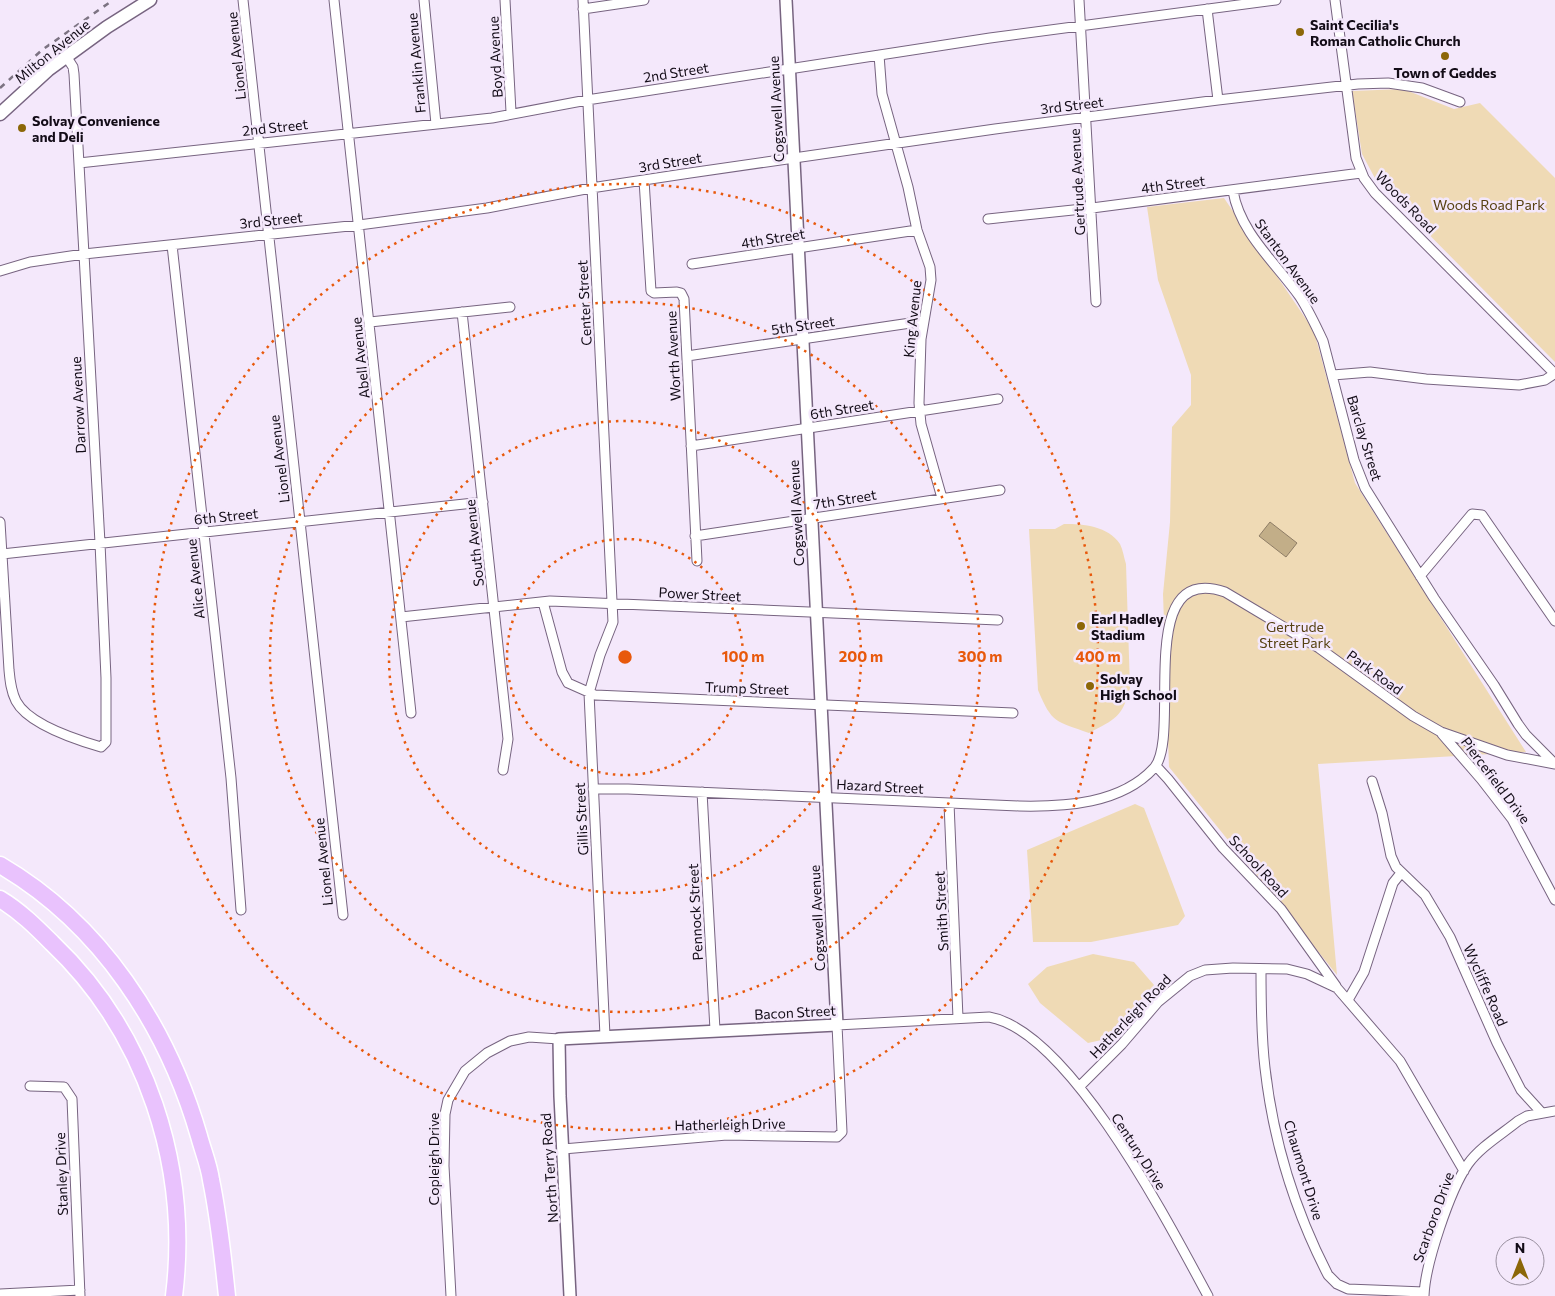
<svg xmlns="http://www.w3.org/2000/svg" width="1555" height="1296" font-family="Commissioner,sans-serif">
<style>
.green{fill:#efdab5}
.water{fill:#c2ae88;stroke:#8e7d66}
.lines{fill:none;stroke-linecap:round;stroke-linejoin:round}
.minor-casing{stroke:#776480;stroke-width:11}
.tertiary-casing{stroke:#776480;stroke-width:14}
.secondary-casing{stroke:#776480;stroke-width:15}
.motorway-casing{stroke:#fff;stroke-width:19}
.minor{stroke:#fff;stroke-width:9}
.tertiary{stroke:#fff;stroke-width:11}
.secondary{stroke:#fff;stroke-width:12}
.motorway{stroke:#e9c2fd;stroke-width:16}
.rail{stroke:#7c7382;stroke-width:2.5;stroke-dasharray:6 6;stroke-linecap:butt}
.ring{fill:none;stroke:#e8590c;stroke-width:2.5;stroke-dasharray:2.5 5}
.poi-dot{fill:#8c6708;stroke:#f4e8fb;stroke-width:2}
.labels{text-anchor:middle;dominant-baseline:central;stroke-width:5;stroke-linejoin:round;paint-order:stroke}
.poi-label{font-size:14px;font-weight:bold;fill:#130c17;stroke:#f4e8fb;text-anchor:start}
.street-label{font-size:14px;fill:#130c17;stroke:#f4e8fb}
.park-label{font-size:14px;fill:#574112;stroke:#f4e8fb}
.centre{fill:#e8590c;stroke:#f4e8fb;stroke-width:2.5}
.ring-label{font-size:15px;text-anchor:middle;font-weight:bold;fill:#e8590c;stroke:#f4e8fb;stroke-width:5;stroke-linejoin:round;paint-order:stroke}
</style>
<rect width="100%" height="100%" fill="#f4e8fb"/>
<path class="green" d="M1403,89L1454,109L1480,103L1555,178V362L1377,182L1362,154L1352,91Z
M1224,198L1314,331L1355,483L1526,752L1318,764L1337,975L1169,767L1163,594L1170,522L1172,427L1191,405V375L1158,280L1147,207Z
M1064,524C1084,524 1108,526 1120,544C1123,550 1124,558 1126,564L1130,688C1122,718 1115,719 1089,733C1056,721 1052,724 1038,690L1029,529H1055Z
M1135,804L1144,808L1185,916L1178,925L1091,942H1033L1027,850Z
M1093,954L1134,962L1154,985L1106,1039L1088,1043L1040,1003L1028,984L1047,967Z"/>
<path class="water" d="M1270,522L1297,543L1286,557L1259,536Z"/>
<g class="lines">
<g class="minor-casing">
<path id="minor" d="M243,0L343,915
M334,0L411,713
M424,0L436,124
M505,0L511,112
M583,0L613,622L600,655L589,693L605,1036
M1079,0L1096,302
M1335,0L1356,158L1364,178L1375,193L1555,374
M583,9L644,0
M1207,9L1218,100
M879,55L882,94L908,187L917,230L930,267L931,280L921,339L919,403L921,424L942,498
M79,163L492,118L587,100L990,38L1276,0
M644,180L651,291L654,293L677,292L681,293L684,299L697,561
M1233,191C1240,233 1276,263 1300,297C1309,311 1316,326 1323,341L1354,460L1365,488L1434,598L1494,685L1518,724L1526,735L1555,764
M988,219L1092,208L1361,173
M172,245L231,778L241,910
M692,264L917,230
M0,271L30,262L84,254L359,225L487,208L591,188L690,173L995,129L1218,100L1358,84L1388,83L1422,88L1460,102
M462,312L508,739L503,770
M370,322L510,307
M687,356L924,321
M1333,375L1370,372L1426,379L1519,385L1545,380L1554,374
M691,446L998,399
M0,522L9,670C10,681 11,691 16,701C28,724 77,740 101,747L106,742V678L100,543L74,74L73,67L66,56
M695,536L1000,490
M2,554L483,502
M1420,576L1472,514L1482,515L1555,621
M543,602L562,672L568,683L595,695L1013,713
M401,617L550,601L998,620
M1442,734L1481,779L1512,819L1555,900
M1156,766L1168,779L1223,848L1281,909L1336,986
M1372,781L1382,813L1391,856L1396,867L1425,895L1450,937L1497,1043L1521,1090L1541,1112
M593,789H628L1019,806C1065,807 1121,804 1154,768C1183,736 1132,561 1225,592L1319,648L1413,716L1441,732L1507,755L1555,764
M702,792L715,1030
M949,803L958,1018
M1261,969C1261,1001 1261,1035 1265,1068C1273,1139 1295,1211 1328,1275L1337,1284L1348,1289L1424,1292
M1348,1000L1364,972L1393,883L1401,873
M30,1086L64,1087L72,1099L80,1296
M1079,1087L1122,1044L1158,1002L1190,976L1205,970L1233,968L1287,969L1307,974L1337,988L1400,1061L1464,1171
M563,1149L727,1135L837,1137L842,1132L837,1025L989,1017C1070,1031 1170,1226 1208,1296
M0,1294L80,1290
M451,1296L444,1166L445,1114L448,1100L465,1071L487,1053L510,1041L529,1037L559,1039
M1424,1296C1425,1264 1450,1190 1468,1164C1480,1147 1502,1134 1518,1121L1527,1116L1555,1111"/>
</g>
<g class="tertiary-casing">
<path id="tertiary" d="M570,1296L560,1096L559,1039L837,1025L786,0"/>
</g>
<g class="secondary-casing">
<path id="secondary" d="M0,114L48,70L107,27L150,0"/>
</g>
<g class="motorway-casing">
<path id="motorway" d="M0,865C101,924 167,1026 199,1136C203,1151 209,1165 211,1180C219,1218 223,1257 227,1296
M0,899C20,911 36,927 52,943C147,1033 190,1167 174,1296"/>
</g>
<use href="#minor" class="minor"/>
<use href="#tertiary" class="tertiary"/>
<use href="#secondary" class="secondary"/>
<use href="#motorway" class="motorway"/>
<path class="rail" d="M0,88L42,50L113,0"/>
</g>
<g class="ring">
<circle cx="625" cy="657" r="118"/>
<circle cx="625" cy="657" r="236"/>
<circle cx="625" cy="657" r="355"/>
<circle cx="625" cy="657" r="473"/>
</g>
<g class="poi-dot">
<circle cx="1300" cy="32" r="5"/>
<circle cx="1445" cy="56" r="5"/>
<circle cx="22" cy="128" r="5"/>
<circle cx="1081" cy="626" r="5"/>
<circle cx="1090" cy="686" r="5"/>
</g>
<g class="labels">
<g class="poi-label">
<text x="1310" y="24">Saint Cecilia's<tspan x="1310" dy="16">Roman Catholic Church</tspan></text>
<text x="1445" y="72" text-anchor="middle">Town of Geddes</text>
<text x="32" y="120">Solvay Convenience<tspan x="32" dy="16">and Deli</tspan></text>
<text x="1091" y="618">Earl Hadley<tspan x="1091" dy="16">Stadium</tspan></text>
<text x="1100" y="678">Solvay<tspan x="1100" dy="16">High School</tspan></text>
</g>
<g class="street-label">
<text transform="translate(52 51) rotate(-39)">Milton Avenue</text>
<text transform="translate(236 56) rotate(-96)">Lionel Avenue</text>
<text transform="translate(495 57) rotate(-93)">Boyd Avenue</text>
<text transform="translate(416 63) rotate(-95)">Franklin Avenue</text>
<text transform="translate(676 72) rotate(-9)">2nd Street</text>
<text transform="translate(1072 105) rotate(-7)">3rd Street</text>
<text transform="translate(776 109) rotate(-93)">Cogswell Avenue</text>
<text transform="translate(275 127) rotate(-6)">2nd Street</text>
<text transform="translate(670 162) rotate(-9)">3rd Street</text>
<text transform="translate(1077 182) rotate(-93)">Gertrude Avenue</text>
<text transform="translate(1173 184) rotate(-7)">4th Street</text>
<text transform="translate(1406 202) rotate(46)">Woods Road</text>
<text transform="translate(271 220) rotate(-6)">3rd Street</text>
<text transform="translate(773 238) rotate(-9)">4th Street</text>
<text transform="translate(1288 261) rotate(54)">Stanton Avenue</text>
<text transform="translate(584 303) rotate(-93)">Center Street</text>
<text transform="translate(912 319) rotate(-84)">King Avenue</text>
<text transform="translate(803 325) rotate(-8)">5th Street</text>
<text transform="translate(673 356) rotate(-93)">Worth Avenue</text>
<text transform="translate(360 358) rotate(-96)">Abell Avenue</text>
<text transform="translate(78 405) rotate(-93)">Darrow Avenue</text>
<text transform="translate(842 409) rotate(-9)">6th Street</text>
<text transform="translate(1365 438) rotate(73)">Barclay Street</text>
<text transform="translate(279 459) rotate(-97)">Lionel Avenue</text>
<text transform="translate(845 499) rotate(-9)">7th Street</text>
<text transform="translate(796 513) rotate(-93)">Cogswell Avenue</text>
<text transform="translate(226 516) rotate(-6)">6th Street</text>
<text transform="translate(474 543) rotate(-96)">South Avenue</text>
<text transform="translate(195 579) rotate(-96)">Alice Avenue</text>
<text transform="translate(700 594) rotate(3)">Power Street</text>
<text transform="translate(1375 672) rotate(36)">Park Road</text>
<text transform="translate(747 688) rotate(2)">Trump Street</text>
<text transform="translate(1496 780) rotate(53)">Piercefield Drive</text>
<text transform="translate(880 786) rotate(3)">Hazard Street</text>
<text transform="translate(581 819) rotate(-93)">Gillis Street</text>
<text transform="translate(323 862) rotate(-96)">Lionel Avenue</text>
<text transform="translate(1259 866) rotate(47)">School Road</text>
<text transform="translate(941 911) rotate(-93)">Smith Street</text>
<text transform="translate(695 912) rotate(-93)">Pennock Street</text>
<text transform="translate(817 918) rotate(-93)">Cogswell Avenue</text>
<text transform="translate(1486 985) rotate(66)">Wycliffe Road</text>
<text transform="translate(795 1012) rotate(-3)">Bacon Street</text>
<text transform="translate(1130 1016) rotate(-46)">Hatherleigh Road</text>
<text transform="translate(730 1124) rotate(-1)">Hatherleigh Drive</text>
<text transform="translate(1139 1151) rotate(57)">Century Drive</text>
<text transform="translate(433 1159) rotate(-90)">Copleigh Drive</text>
<text transform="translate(549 1168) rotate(-94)">North Terry Road</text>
<text transform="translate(1304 1170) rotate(73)">Chaumont Drive</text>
<text transform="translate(61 1174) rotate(-92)">Stanley Drive</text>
<text transform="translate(1433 1217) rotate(-70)">Scarboro Drive</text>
</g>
<g class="park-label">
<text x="1489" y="204">Woods Road Park</text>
<text x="1295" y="626">Gertrude<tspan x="1295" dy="16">Street Park</tspan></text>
</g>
</g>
<circle cx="625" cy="657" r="8" class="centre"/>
<g class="ring-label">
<text x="743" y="662">100 m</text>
<text x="861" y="662">200 m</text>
<text x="980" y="662">300 m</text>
<text x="1098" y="662">400 m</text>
</g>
<g transform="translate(1520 1261)"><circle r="24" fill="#f4e8fb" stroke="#9a90a0"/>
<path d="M0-4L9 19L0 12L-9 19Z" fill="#8c6708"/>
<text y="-8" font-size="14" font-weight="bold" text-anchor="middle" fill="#130c17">N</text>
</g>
</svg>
